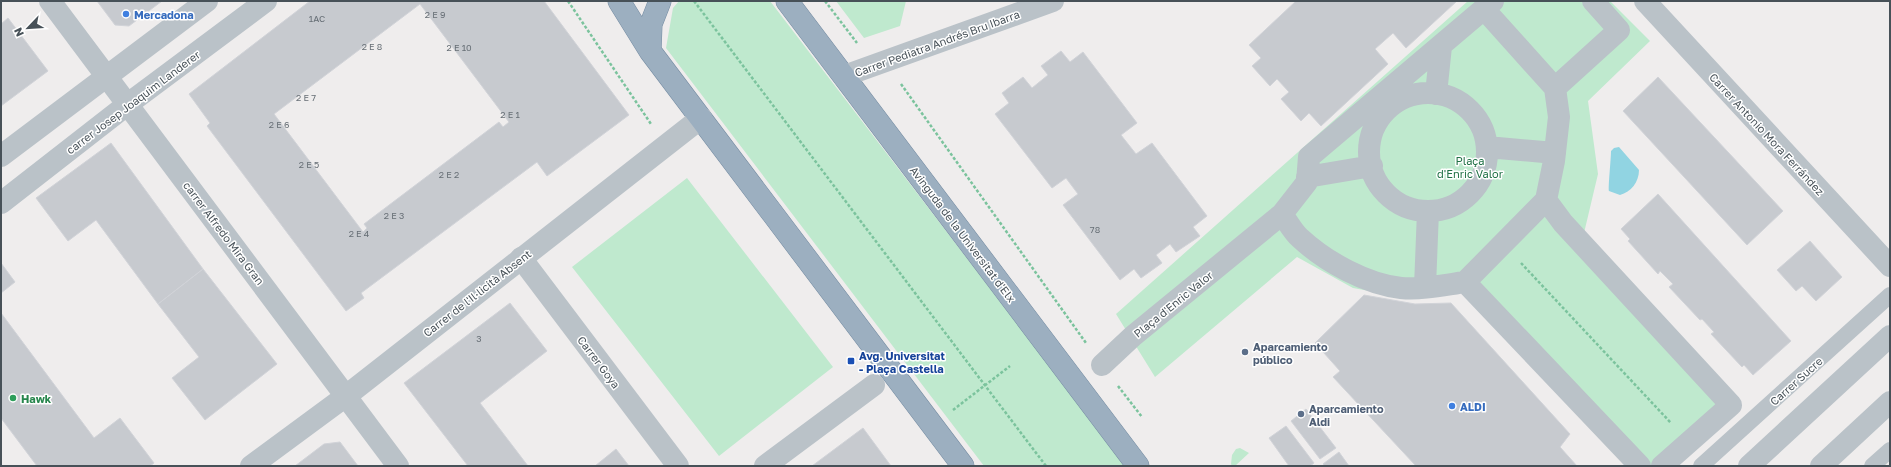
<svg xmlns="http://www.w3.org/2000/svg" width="1891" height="467" font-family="'Golos Text',sans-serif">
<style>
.green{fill:#bfe9ce}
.water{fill:#91d4e2}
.building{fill:#c7cacf;stroke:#d1d3d8;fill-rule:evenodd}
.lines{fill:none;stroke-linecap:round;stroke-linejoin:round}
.trunk-casing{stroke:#758ca2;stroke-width:23}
.path{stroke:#7bc39d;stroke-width:2.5;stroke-dasharray:3 2;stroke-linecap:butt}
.service{stroke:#bac2c8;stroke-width:16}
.pedestrian{stroke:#bac2c8;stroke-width:22}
.minor{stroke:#bac2c8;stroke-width:22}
.trunk{stroke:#9cafc0;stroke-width:22}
.shop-dot{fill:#3f7fe0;stroke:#fff;stroke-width:1.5}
.service-dot{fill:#5c6f8a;stroke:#fff;stroke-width:1.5}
.transit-dot{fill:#1a4fb4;stroke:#fff;stroke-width:1.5}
.leisure-dot{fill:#2e9e5b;stroke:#fff;stroke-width:1.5}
.labels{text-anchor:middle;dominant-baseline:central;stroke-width:3;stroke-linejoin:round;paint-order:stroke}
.number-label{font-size:9px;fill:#676f76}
.shop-label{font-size:11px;font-weight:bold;fill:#366cbe;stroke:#fff;text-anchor:start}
.street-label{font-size:11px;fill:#475158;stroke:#fff}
.park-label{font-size:11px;fill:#207146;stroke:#fff}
.service-label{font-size:11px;font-weight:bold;fill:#4e5e75;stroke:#fff;text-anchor:start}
.transit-label{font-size:11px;font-weight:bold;fill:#164399;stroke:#fff;text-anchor:start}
.leisure-label{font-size:11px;font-weight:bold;fill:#27864d;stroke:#fff;text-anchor:start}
</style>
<rect width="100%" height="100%" fill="#efeded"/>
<path class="green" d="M679,1H770L1126,466H984L666,48L673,8Z
M836,1H906L900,26L864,38Z
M1468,1H1610L1650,41L1588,101L1598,174L1584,233L1739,405L1677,466H1631L1462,291L1408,298L1353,288L1297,257L1155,377L1116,314Z
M687,178L833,367L719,456L572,267Z
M1240,448L1249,453L1235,466H1232L1231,464L1232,455L1236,449Z"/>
<path class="water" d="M1619,147L1639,170C1639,182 1631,192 1620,195L1609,191C1608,188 1611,159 1611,151L1614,148Z"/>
<path class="building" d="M97,1H162L129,26L115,25Z
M310,1H544L629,115L547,176L537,162L361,293L364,298L346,311L207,126L210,123L189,94ZM420,4L509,122L503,127L499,122L364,224L367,228L363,232L274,114Z
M1296,1H1457L1406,48L1393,33L1375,49L1388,64L1321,126L1309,113L1301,121L1281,99L1289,92L1277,79L1270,86L1252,66L1261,58L1249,45Z
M8,18L48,71L1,106V24Z
M1061,51L1070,62L1083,52L1137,123L1121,135L1136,154L1152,143L1207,216L1193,227L1200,236L1176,252L1170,244L1156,255L1162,263L1141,278L1134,269L1120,280L1063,205L1078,194L1066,178L1052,188L995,114L1009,103L1002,93L1023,77L1032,88L1048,75L1041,66Z
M1658,77L1783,211L1747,245L1623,111Z
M111,143L203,269L158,304L96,220L68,241L36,198Z
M1658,194L1791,341L1753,375L1744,365L1742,367L1711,334L1714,332L1702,319L1700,320L1669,287L1673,284L1660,271L1658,274L1628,241L1630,239L1621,229Z
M1810,241L1842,277L1816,301L1802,286L1796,291L1777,270Z
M1,263L15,282L1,293Z
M203,269L277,364L205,420L172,378L199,357L158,304Z
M1364,295L1415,304L1451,303L1570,434L1560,447L1577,466H1416L1333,377L1340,371L1315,343Z
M510,303L547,351L480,403L528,466H468L404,383Z
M1,313L94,438L120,418L154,463L150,466H37L1,418Z
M1306,409L1336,448L1320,459L1291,421Z
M1286,426L1314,463L1310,466H1289L1269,438Z
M863,428L891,466H812Z
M340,442L358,466H295L324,444Z
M616,449L629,466H595Z
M1339,452L1349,466H1325L1323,464Z"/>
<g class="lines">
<g class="trunk-casing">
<path id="trunk" d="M619,1L650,51L963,466
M787,1L1138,466
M650,51L651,24L660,1"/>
</g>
<path class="path" d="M568,1L651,124
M694,1L1046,466
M825,1L857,43
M901,84L1086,343
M1521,263L1671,423
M1118,386L1142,417
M953,410L1010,366"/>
<path class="service" d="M1701,466L1890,295
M1872,466L1890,450"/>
<path class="pedestrian" d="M1593,1L1619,30L1555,88L1559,117L1554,161L1546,200L1563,223L1731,405L1662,466
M1484,9L1555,88
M1369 152a59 59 0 1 1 118 0a59 59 0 1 1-118 0Z
M1436,94L1441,46
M1487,147L1555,153
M1307,177L1372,166
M1282,214C1288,222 1293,232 1300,238C1326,262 1366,284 1401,288C1422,290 1444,285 1465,282L1640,466
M521,258L678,466
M1465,282L1546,200
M1425,287L1428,211
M1102,365L1133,336L1282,214L1307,182L1309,157L1493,1
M765,466L874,385"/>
<path class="minor" d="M50,1L398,466
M1645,1L1890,266
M844,76L1053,1
M1,156L207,1
M1,203L128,104L266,1
M251,466L346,396L701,118
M1749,466L1890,336
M1821,466L1890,402"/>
<use href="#trunk" class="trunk"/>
</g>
<g class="shop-dot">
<circle cx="126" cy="14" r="4"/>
<circle cx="1452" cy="406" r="4"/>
</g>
<g class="service-dot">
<circle cx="1245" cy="352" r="4"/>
<circle cx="1301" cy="414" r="4"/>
</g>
<rect class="transit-dot" x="847" y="357" width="8" height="8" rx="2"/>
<circle class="leisure-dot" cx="13" cy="398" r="4"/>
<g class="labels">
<g class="number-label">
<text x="435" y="14">2 E 9</text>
<text x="317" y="18">1AC</text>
<text x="372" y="46">2 E 8</text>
<text x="459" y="47">2 E 10</text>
<text x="306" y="97">2 E 7</text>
<text x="510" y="114">2 E 1</text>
<text x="279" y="124">2 E 6</text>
<text x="309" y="164">2 E 5</text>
<text x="449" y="174">2 E 2</text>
<text x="394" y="215">2 E 3</text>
<text x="1095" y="229">78</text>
<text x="359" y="233">2 E 4</text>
<text x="479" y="338">3</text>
</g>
<g class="shop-label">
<text x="134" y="14">Mercadona</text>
<text x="1460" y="406">ALDI</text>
</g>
<g class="street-label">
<text transform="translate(937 43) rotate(-20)">Carrer Pediatra Andrés Bru Ibarra</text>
<text transform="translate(133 102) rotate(-37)">carrer Josep Joaquim Landerer</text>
<text transform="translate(1767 134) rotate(47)">Carrer Antonio Mora Ferrández</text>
<text transform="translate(224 233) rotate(53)">carrer Alfredo Mira Gran</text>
<text transform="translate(963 234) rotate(53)">Avinguda de la Universitat d'Elx</text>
<text transform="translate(477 293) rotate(-38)">Carrer de l'Il·licità Absent</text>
<text transform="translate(1173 304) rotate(-39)">Plaça d'Enric Valor</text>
<text transform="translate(599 362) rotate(53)">Carrer Goya</text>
<text transform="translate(1796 381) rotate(-42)">Carrer Sucre</text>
</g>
<g class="park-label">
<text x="1470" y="160">Plaça<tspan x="1470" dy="13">d'Enric Valor</tspan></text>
</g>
<g class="service-label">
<text x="1253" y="346">Aparcamiento<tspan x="1253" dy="13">público</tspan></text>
<text x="1309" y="408">Aparcamiento<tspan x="1309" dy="13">Aldi</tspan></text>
</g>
<g class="transit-label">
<text x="859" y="355">Avg. Universitat<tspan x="859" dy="13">- Plaça Castella</tspan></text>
</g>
<g class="leisure-label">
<text x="21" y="398">Hawk</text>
</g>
</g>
<rect width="1891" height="467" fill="none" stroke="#475158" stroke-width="4"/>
<g transform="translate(28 28) rotate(245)" stroke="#ffffff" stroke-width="3" paint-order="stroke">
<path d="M0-3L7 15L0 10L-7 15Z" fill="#475158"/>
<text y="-6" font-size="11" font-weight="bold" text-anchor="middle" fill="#475158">N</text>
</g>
</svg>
